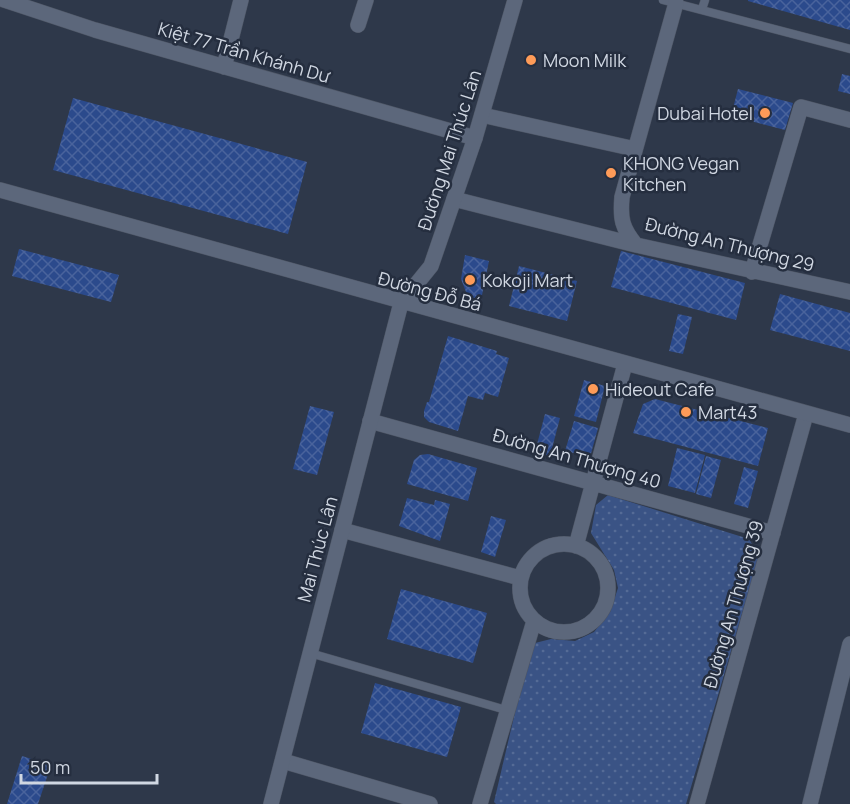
<svg xmlns="http://www.w3.org/2000/svg" width="850" height="804" font-family="Manrope,sans-serif">
<style>
.park{fill:url(#park-dots)}
.building{fill:url(#building-cross-hatch)}
.lines{fill:none;stroke-linecap:round;stroke-linejoin:round}
.service-casing{stroke:#4e5665;stroke-width:9}
.minor-casing{stroke:#4e5665;stroke-width:16}
.tertiary-casing{stroke:#4e5665;stroke-width:16}
.service{stroke:#5c677b;stroke-width:8}
.minor{stroke:#5c677b;stroke-width:15}
.tertiary{stroke:#5c677b;stroke-width:15}
.poi-dot{fill:#fe9b58;stroke:#252e3f;stroke-width:2}
.labels{text-anchor:middle;dominant-baseline:central;stroke-width:5;stroke-linejoin:round;paint-order:stroke}
.street-label{font-size:18px;fill:#d0d7e2;stroke:#252e3f}
.poi-label{font-size:18px;fill:#d0d7e2;stroke:#252e3f;text-anchor:start}
</style>
<defs>
<pattern id="park-dots" width="8" height="8" patternUnits="userSpaceOnUse" patternTransform="scale(1.5)"><rect width="8" height="8" fill="#3a5385"/><path d="M2 2h.1M6 6h.1" fill="none" stroke="#556b96" stroke-width="1.8" stroke-linecap="round"/></pattern>
<pattern id="building-cross-hatch" width="8" height="8" patternUnits="userSpaceOnUse" patternTransform="scale(1.5)"><rect width="8" height="8" fill="#2b4a8c"/><path d="M0 0l8 8M0 8l8-8" fill="none" stroke="#49639c"/></pattern>
</defs>
<rect width="100%" height="100%" fill="#2e384a"/>
<path class="park" d="M608,495L749,539L759,556L686,804H496L494,802L531,644L551,639L575,641L594,632L610,612L618,588L614,570L591,533L596,505Z"/>
<path class="building" d="M748,0H850V30L748,1Z
M842,74L850,76V94L838,91Z
M738,89L793,103L785,130L731,116Z
M73,98L307,162L288,234L53,170Z
M19,249L119,275L111,302L12,276Z
M621,251L745,283L736,320L611,287Z
M465,255L489,261L481,300L468,297L461,279Z
M519,266L577,281L567,321L509,306Z
M780,294L850,313V351L770,330Z
M678,314L692,317L683,354L669,351Z
M448,336L497,351L496,354L509,358L498,397L485,393L483,400L468,396L458,431L429,422L424,417V411L427,402H429Z
M584,380L605,386L596,422L574,416Z
M655,399L768,428L758,466L633,433L643,404Z
M310,406L334,412L317,475L293,469Z
M545,414L560,418L550,456L535,452Z
M574,421L598,428L590,457L565,451Z
M677,448L705,455L695,493L668,486Z
M428,454L477,468L468,501L407,484L414,460L420,455Z
M706,456L721,460L711,498L696,494Z
M744,467L758,471L748,508L734,504Z
M407,498L434,505L435,500L450,504L440,541L399,526Z
M491,516L506,520L495,557L481,552Z
M401,589L487,613L473,663L387,639Z
M375,683L461,707L447,757L361,733Z
M22,756L51,765L38,804H7Z"/>
<g class="lines">
<g class="service-casing">
<path id="service" d="M663,0L850,49
M702,9L705,0
M310,653L506,710"/>
</g>
<g class="minor-casing">
<path id="minor" d="M4,0L95,30L475,138
M676,3L622,197C620,219 622,228 636,245L850,292
M358,25L366,0
M224,67L241,0
M482,115L635,149
M454,199L636,245
M752,272L801,107L850,120
M370,421L773,533
M342,530L520,578
M520 588a44 44 0 1 1 88 0a44 44 0 1 1-88 0Z
M576,546L625,364
M283,761L430,804
M480,804L534,621
M697,804L806,414
M810,804L850,644"/>
</g>
<g class="tertiary-casing">
<path id="tertiary" d="M0,190L850,425
M271,804L401,303L431,266L475,138L515,0"/>
</g>
<use href="#service" class="service"/>
<use href="#minor" class="minor"/>
<use href="#tertiary" class="tertiary"/>
</g>
<g class="poi-dot">
<circle cx="531" cy="60" r="6"/>
<circle cx="765" cy="113" r="6"/>
<circle cx="611" cy="173" r="6"/>
<circle cx="470" cy="280" r="6"/>
<circle cx="593" cy="389" r="6"/>
<circle cx="686" cy="412" r="6"/>
</g>
<g class="labels">
<g class="street-label">
<text transform="translate(244 52) rotate(16)">Kiệt 77 Trần Khánh Dư</text>
<text transform="translate(449 150) rotate(-72)">Đường Mai Thúc Lân</text>
<text transform="translate(730 244) rotate(14)">Đường An Thượng 29</text>
<text transform="translate(430 291) rotate(15)">Đường Đỗ Bá</text>
<text transform="translate(577 458) rotate(16)">Đường An Thượng 40</text>
<text transform="translate(317 549) rotate(-75)">Mai Thúc Lân</text>
<text transform="translate(733 604) rotate(-74)">Đường An Thượng 39</text>
</g>
<g class="poi-label">
<text x="543" y="60">Moon Milk</text>
<text x="753" y="113" text-anchor="end">Dubai Hotel</text>
<text x="623" y="163">KHONG Vegan<tspan x="623" dy="21">Kitchen</tspan></text>
<text x="482" y="280">Kokoji Mart</text>
<text x="605" y="389">Hideout Cafe</text>
<text x="698" y="412">Mart43</text>
</g>
</g>
<path d="M21 774v9h136v-9" fill="none" stroke="#d0d7e2" stroke-width="3"/>
<text x="30" y="774" font-size="18" fill="#d0d7e2" stroke="#252e3f" stroke-width="4.5" paint-order="stroke">50 m</text>
</svg>
